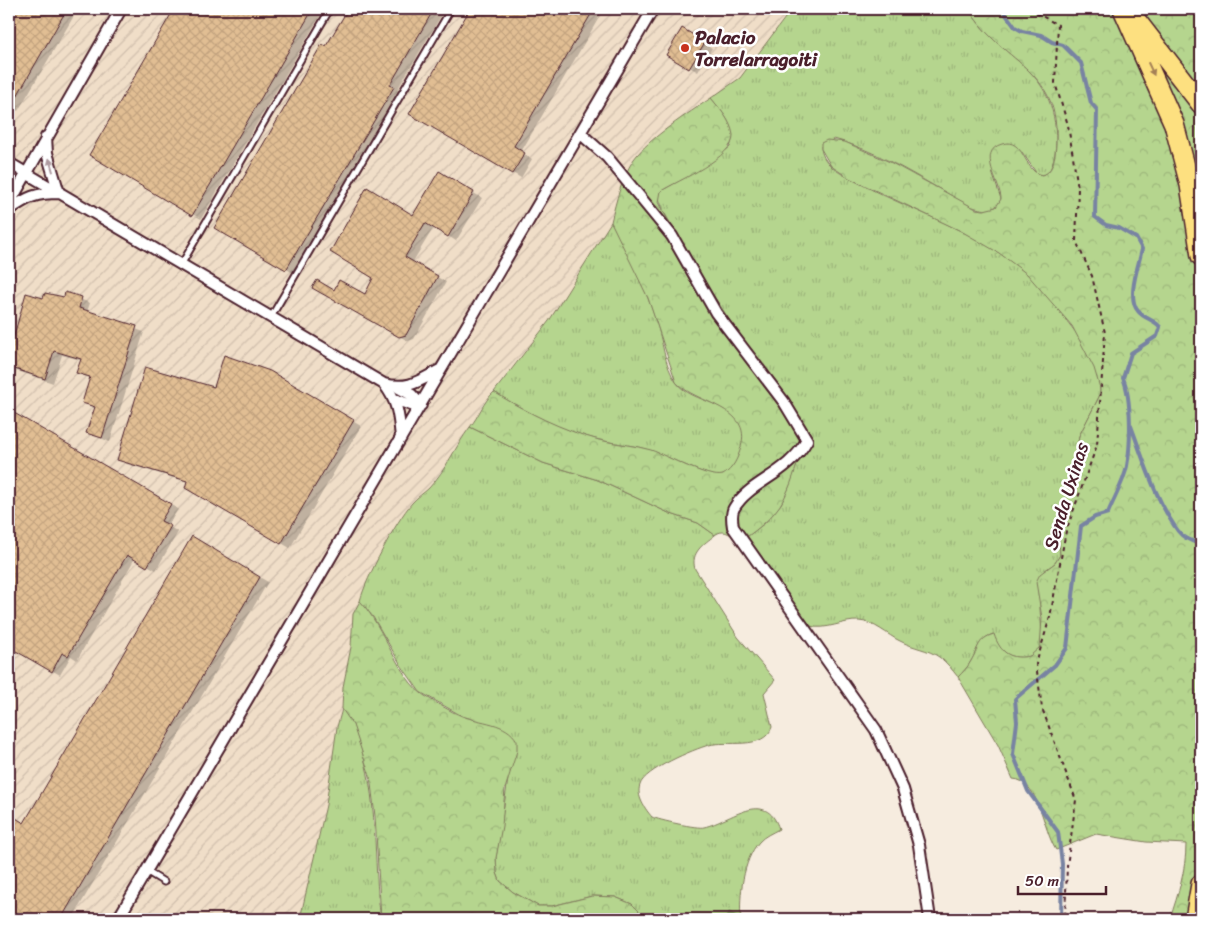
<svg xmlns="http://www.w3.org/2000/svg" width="1210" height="928" font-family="Sriracha,sans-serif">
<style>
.industrial{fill:url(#industrial-furrows)}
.grass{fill:url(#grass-tufts);stroke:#807a5c}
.forest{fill:url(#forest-crowns);stroke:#807a5c}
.shadow{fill:#0003}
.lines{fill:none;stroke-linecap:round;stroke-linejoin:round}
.stream{stroke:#7883a2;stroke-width:4}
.building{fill:url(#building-cross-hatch);stroke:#4a1f2b}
.service-casing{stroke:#4a1f2b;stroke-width:9}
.minor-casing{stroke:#4a1f2b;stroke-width:14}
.motorway-casing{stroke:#4a1f2b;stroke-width:22}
.path{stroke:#4a1f2b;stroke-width:2;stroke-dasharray:4 4;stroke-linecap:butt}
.service{stroke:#fff;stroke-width:5}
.minor{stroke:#fff;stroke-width:10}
.motorway{stroke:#fde080;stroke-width:19}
.oneway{fill:#a48056}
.oneway2{fill:#ae9aa0}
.poi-dot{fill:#c8321e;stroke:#fff;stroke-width:2}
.labels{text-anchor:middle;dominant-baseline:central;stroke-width:5;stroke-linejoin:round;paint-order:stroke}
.poi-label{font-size:19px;font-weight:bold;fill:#4a1f2b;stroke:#fff;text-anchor:start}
.street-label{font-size:19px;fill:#4a1f2b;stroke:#fff}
</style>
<defs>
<pattern id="industrial-furrows" width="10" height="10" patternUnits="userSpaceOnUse" patternTransform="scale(1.25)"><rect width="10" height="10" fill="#f0dec8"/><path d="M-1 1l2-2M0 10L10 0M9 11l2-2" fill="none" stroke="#cfbeac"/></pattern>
<pattern id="grass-tufts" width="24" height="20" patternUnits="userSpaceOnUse" patternTransform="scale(1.25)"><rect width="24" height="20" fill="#b5d58e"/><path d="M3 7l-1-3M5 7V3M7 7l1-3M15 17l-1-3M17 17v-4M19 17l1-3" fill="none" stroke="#9db67b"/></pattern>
<pattern id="forest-crowns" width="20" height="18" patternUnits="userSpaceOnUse" patternTransform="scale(1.25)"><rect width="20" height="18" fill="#b5d58e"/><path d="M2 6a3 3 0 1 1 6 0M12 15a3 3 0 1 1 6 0" fill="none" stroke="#9db67b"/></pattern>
<pattern id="building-cross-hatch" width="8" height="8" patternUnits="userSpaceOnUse" patternTransform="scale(1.25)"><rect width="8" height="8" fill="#e1be93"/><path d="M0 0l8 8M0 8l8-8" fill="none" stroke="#c3a37f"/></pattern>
</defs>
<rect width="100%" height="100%" fill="#f6ecdf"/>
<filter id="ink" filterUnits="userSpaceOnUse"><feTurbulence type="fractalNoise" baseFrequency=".02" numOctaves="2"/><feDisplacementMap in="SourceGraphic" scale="10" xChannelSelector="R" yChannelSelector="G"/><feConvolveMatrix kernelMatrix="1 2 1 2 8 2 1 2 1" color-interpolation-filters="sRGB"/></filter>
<g filter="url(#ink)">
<path class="industrial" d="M9,9H796L785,18L740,78L674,124L635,158L623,181L611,222L573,285L549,321L482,406L476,420L460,441L450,459L429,489L412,503L392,534L362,594L352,623L351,647L343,687L342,709L337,727L326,805L300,919H9Z"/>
<path class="grass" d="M796,9H969C1002,65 1056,63 1056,143C1055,154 1054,168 1045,175L1037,174L1022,152L992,172L1001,199C996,214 979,210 968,205C925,182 882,152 834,139L821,146C821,163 839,173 853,180C910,211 977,230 1027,274C1042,287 1054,305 1066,320C1082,339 1101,369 1100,395L1079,436L1074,471L1058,524L1060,555L1055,563L1044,571C1043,582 1040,594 1040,606C1040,626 1051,662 1016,657C1002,655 998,645 993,634C978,639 978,649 971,661C968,667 963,672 958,677C952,670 947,662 939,657C928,649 913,648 900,641C887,635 875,622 859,621C843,620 826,631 810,626C778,615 757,568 741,541L765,523L781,504L788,489L802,451L795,423L695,267L664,212L658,196L661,191L708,164L730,147C738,128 722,112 711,98L740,78L785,18Z
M611,222C629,252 645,287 656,321C663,341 664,365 676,382C691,404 738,401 743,433C745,447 734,475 719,476C707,477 667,456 652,451C635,445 617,444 600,440C563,432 526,412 494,392L549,321Z
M470,427L543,463L598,480L671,514L698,523L715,535C704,544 690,552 695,569L738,637L775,680L764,693L772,727C764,751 726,740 709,745C694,749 644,770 640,785C636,796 645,809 652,817C658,820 698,829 704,827C731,821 766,788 779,829C772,833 764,836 759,842C743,860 739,896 741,919H647L632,904L615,897L592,896L552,906H538L513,892L500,881L497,873L496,858L508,779L496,726L462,716L420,692L401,665L373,617L360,601C366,578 396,521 412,503C417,497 424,493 429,488C446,470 455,447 470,427Z
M342,709C351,716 355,728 358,739C380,798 372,859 381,919H300L326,805L337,727Z"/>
<path class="forest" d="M969,9H1201V919H1170C1178,894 1186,871 1186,844L1146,842L1096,834L1056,850C1043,830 1039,780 1013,779L998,745L958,677C963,672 968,667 971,661C979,648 977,639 994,634C1000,653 1011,660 1030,656L1040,647L1042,618L1036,582L1040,574L1055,563L1060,555L1058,524L1074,471L1079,436L1100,395V388L1094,368L1072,326L1027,274L999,253L961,231L849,178L831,166L821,149V143L827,140L845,142L890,162L976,209L984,210L996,207L1001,199C1001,184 976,151 1002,144C1024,137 1024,171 1041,175C1051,174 1053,164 1055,155C1066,67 1004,68 969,9Z
M711,98C720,109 731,121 733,135C735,157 677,181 661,191L659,202C679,247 709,287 735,329C758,366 779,408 811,437C798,453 796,472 788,490C779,513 761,527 741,541C732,537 725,527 715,535L698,523L671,514L598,480L543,463L470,427C479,416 483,402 494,392C526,412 562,430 599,440C616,444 634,445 651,450C668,456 708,479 723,475C733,469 738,458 741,447C753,406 695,404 676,382L648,298L611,222C616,201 622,177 634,159C649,138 689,113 711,98Z
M360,601C384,626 398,679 425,696C437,703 449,711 462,716C480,723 507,722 517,741V751L505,789L502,826L496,858L497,873L500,881L513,892L538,906H552L592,896L615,897L632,904L647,919H489L471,914L457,919H381L375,816L370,776L353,725L342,709L343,687L351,647L353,614Z"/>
<path class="shadow" d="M9,9H78L18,111L9,106Z
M175,9H324L201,219L90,154Z
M349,9H451L446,17L442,14L397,90L401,93L295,274L216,228Z
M471,9H604L521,152L532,159L521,178L411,113Z
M682,30L712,48L698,72L667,54Z
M440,173L482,198L456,241L434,227L412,263L446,282L414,339L408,341L314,288L365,296Z
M66,294L90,303L87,312L144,332L110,442L88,433L96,409L83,402L91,379L78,372L81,360L62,355L53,383L9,368V339L14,340L44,300L65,298Z
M269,372L361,426L290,548L186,487L188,482L127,464L119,460L215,389Z
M9,411L178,509L168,526L178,532L156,570L135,558L77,660L71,656L60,675L9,645Z
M192,538L268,582L72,919H9V853L12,847L9,845V816L25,825Z
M729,911L741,918V919H725Z"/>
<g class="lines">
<path class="stream" d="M1002,9L1015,27L1022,31L1041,35L1052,42L1063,45L1081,63L1091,103L1097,110L1095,217L1106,225L1119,228L1136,238L1142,249C1139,265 1126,297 1138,311C1144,319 1154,319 1160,327L1157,336L1131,353L1123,378C1132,399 1131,444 1127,466C1124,482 1114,498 1108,513L1095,517L1081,526L1067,648L1055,665L1015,699L1017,722L1013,754L1028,791L1058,832L1062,864L1061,919
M1131,426C1144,461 1156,501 1178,531C1184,539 1193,542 1201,544"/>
</g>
<path class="building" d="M9,9H67L9,110Z
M174,9H313L192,216L89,155Z
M348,9H434L390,85L394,87L286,270L214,228L322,44L326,46Z
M470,9H594L514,146L525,153L512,174L409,114Z
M682,28L705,42L689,69L666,55Z
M439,171L474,192L448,237L425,223L405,257L438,276L406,335L399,337L312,288L317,280L334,290L339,280L365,294L373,278L330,252L367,187L413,215Z
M65,292L82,297L79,308L137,326L102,438L86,433L95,407L82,403L90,377L76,373L81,359L54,351L45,379L9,367V337L13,339L26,293L43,298L45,293L64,297Z
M224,355L270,371L354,420L281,544L185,488L187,481L117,460L145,367L214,387Z
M9,410L171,504L161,521L171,526L147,567L127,555L68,656L62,653L52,672L9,647Z
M192,536L260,577L61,919H9V814L24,823Z"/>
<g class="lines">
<g class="service-casing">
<path id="service" d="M181,265L330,9
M271,317L451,9
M146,871L164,882"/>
</g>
<g class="minor-casing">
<path id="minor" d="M580,133L607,157L672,236L716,313L784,402L807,440C788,475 750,481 734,508C731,513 732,521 733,527L876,730L903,789L919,845L930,919
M9,163L384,384C409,390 419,381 440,370
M9,204L121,9
M9,210C28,197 36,193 59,193L47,153L46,137
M384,384C398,401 399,417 401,438
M399,388L412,395L421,405
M394,399L411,405H421
M118,919L653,9"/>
</g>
<g class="motorway-casing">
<path id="motorway" d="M1123,9L1174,124L1190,185L1201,256
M1136,20L1201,104
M1195,919L1201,884"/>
</g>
<path class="path" d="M1029,9L1058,25L1055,83L1068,125L1078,188L1076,241L1092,276L1105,333L1097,445L1066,531L1050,617L1036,664L1042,708L1076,800L1067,866L1065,919"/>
<use href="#service" class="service"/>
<use href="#minor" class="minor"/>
<use href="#motorway" class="motorway"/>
</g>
<defs><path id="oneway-solid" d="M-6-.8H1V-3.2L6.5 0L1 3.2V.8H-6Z" transform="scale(1.25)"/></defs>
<use class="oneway" href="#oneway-solid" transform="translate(1151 69) rotate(65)"/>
<use class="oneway2" href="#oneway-solid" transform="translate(51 165) rotate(-106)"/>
</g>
<circle class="poi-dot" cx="685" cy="48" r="5"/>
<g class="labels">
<g class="poi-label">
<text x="695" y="37">Palacio<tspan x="695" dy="22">Torrelarragoiti</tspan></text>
</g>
<g class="street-label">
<text transform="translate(1066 496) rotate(-73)">Senda Uxinas</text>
</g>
</g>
<rect width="1210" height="928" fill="none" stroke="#fff" stroke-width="30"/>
<rect x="15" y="15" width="1180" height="898" fill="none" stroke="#4a1f2b" stroke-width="2" filter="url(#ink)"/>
<path d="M1018 886v8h88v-8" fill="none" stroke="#4a1f2b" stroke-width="2.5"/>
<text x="1025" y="886" font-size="15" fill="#4a1f2b" stroke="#ffffff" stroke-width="4" paint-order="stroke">50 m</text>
</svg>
